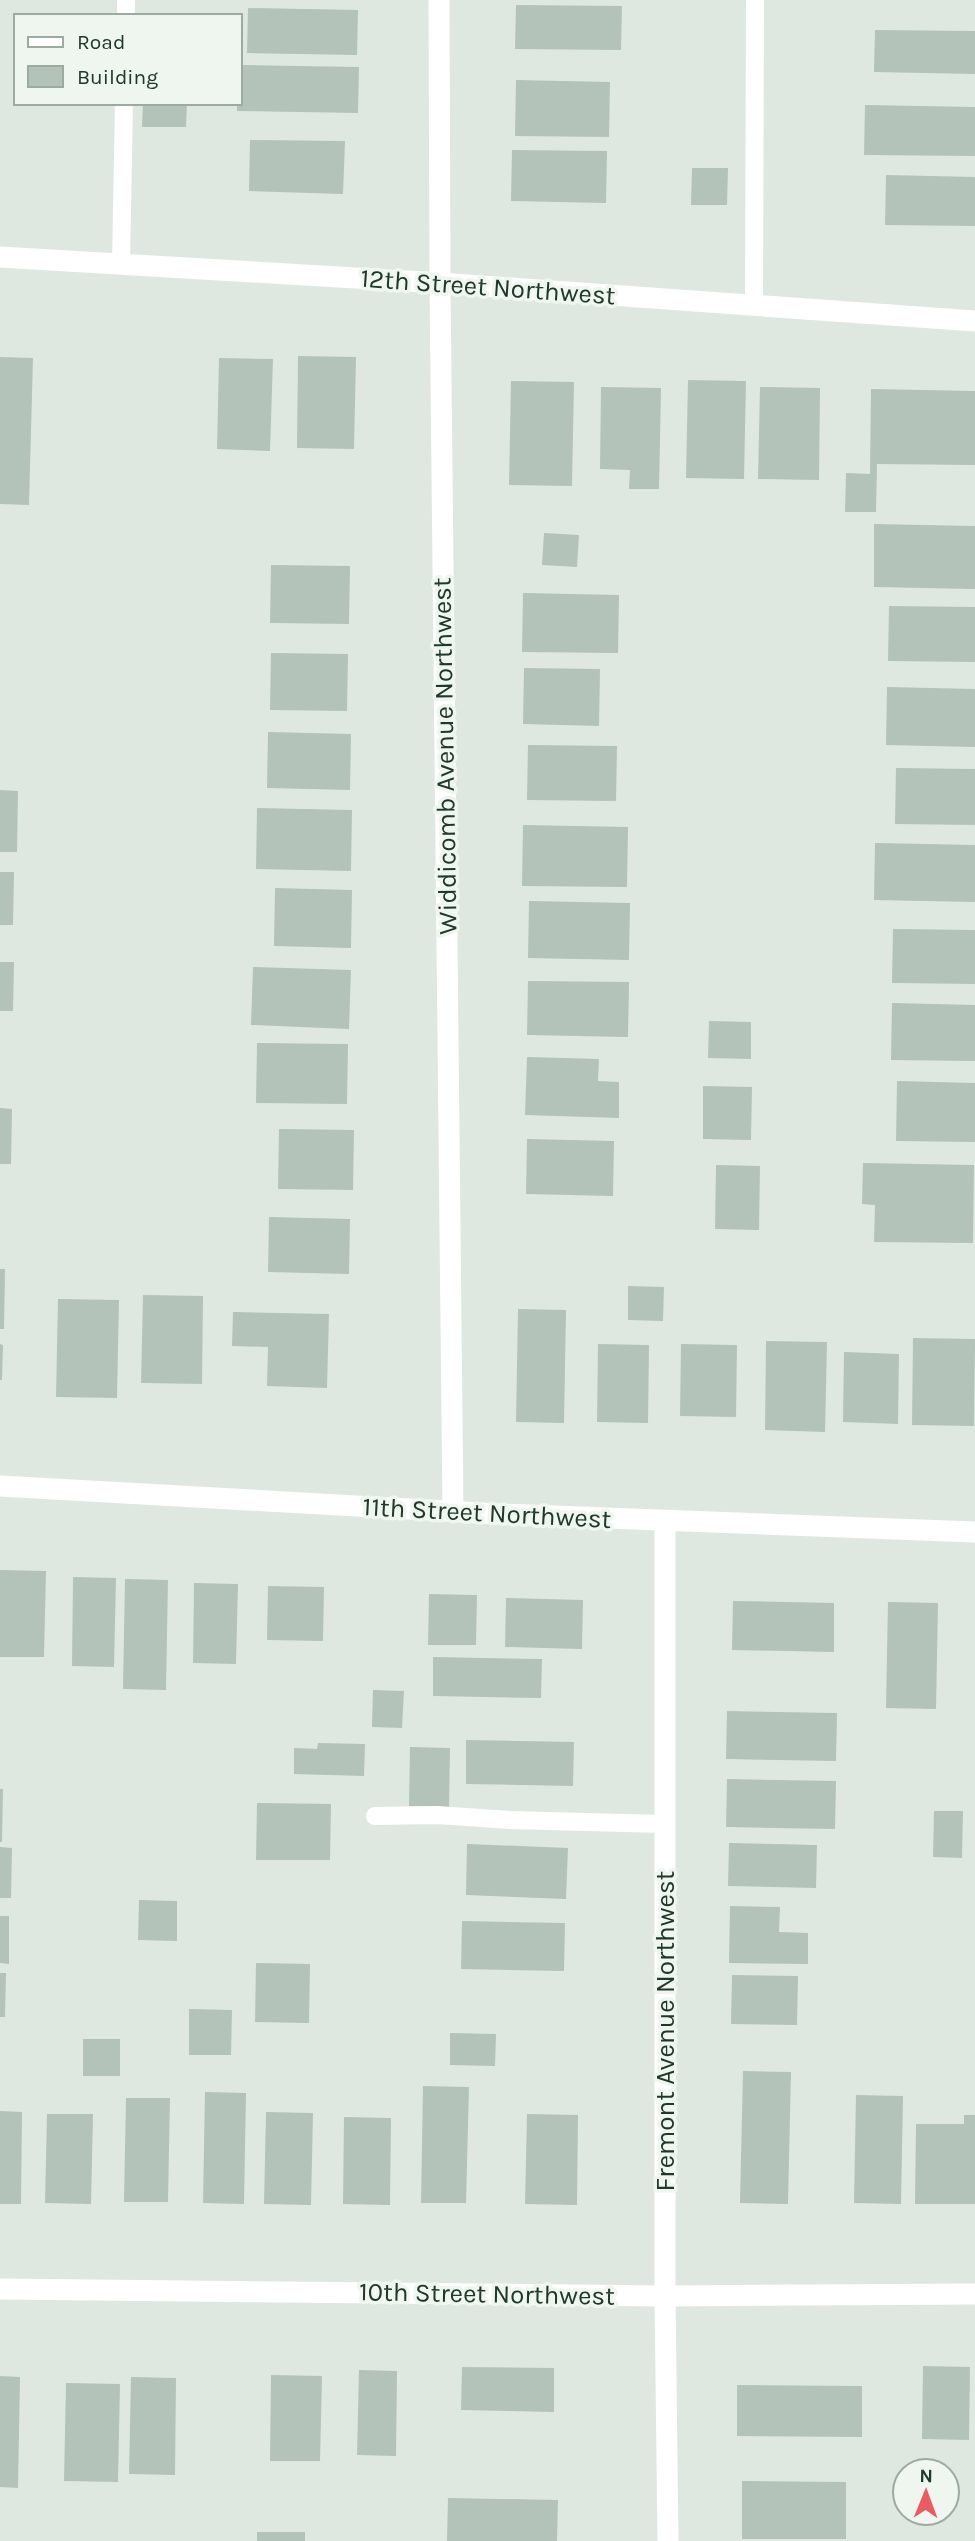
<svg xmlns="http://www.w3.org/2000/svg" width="975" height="2541" font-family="Karla,sans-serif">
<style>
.building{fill:#b3c3b9}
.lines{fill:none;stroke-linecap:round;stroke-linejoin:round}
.lane{stroke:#fff;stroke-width:18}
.street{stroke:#fff;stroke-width:21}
.labels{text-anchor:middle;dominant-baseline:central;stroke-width:7;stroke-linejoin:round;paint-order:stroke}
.street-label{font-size:26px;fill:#20372a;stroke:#eef6ef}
</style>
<rect width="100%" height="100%" fill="#dee8e1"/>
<path class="building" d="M516,5L622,6L621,50L515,49Z
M248,8L358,10L357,55L247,53Z
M875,30L975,31V74L874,72Z
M240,65L359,67L358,113L237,111V103H240Z
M516,80L610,82L609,137L515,136Z
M143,103H187L186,127H142Z
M865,105L975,107V156L864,155Z
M250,140L345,141L343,194L249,191Z
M512,150L607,151L606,203L511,201Z
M692,168H728L727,205H691Z
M886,175L975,177V226L885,225Z
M298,356L356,357L354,449L297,448Z
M0,357L33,358L29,505L0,504Z
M219,358L273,359L270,451L217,449Z
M688,380L746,381L744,479L686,478Z
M511,381L574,382L572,486L509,485Z
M601,387L661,388L659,489H629L630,470L600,469Z
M760,387L820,388L819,480L758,479Z
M871,389L975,391V465L877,464L876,512H845L846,473L870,474Z
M874,524L975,526V589L874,587Z
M544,533L579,535L577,567L542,565Z
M271,565L350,566L349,624L270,623Z
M523,593L619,595L618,653L522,652Z
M889,606L975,607V662L888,661Z
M271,653L348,654L347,711L270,710Z
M524,668L600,669L599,726L523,724Z
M887,687L975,689V747L886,745Z
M268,732L351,734L350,790L267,788Z
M528,745L617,746L616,801L527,800Z
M896,768L975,769V825L895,824Z
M0,790L18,791L17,852H0Z
M257,808L352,810L351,871L256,869Z
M523,825L628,827L627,887L522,886Z
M875,843L975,845V902L874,900Z
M0,872H14L13,925H0Z
M275,888L352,890L351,948L274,946Z
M529,901L630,903L629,960L528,958Z
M893,929L975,930V984L892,983Z
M0,962H14L13,1011H0Z
M253,967L351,970L349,1029L251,1025Z
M528,981L629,982L628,1037L527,1035Z
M892,1003L975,1005V1061L891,1060Z
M709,1021L751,1022V1059L708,1058Z
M257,1043L348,1044L347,1104L256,1103Z
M527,1057L599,1059L598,1081L619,1082V1118L525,1115Z
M897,1081L975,1083V1142L896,1141Z
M703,1086L752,1087L751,1140L703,1139Z
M0,1108L12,1109L11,1164H0Z
M279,1129L354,1130L353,1190L278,1189Z
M527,1139L614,1141L613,1196L526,1194Z
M863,1163L974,1165L973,1243L874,1242L875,1205L862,1204Z
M716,1165L760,1166L759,1230L715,1229Z
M269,1217L350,1219L349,1274L268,1272Z
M0,1269H5L4,1329H0Z
M628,1286L664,1287L663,1321L628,1320Z
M143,1295L203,1296L202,1384L141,1383Z
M58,1299L119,1300L117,1398L56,1397Z
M518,1309L566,1310L564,1423L516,1422Z
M233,1312L329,1314L327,1388L267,1386L268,1347L232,1346Z
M913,1338L975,1339L974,1426L912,1425Z
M766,1341L827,1342L825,1432L765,1430Z
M0,1344L3,1345L2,1380H0Z
M598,1344L649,1345L648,1423L597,1422Z
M681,1344L737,1345L736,1417L680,1416Z
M844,1352L899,1354L898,1424L843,1422Z
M0,1570L46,1571L44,1657H0Z
M73,1577L116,1578L114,1667L72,1666Z
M125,1579L168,1580L166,1690L123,1689Z
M194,1583L238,1584L236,1664L193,1663Z
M268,1586L324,1587L323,1641L267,1640Z
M429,1594L477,1595L476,1645H428Z
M506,1598L583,1600L582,1649L505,1647Z
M733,1601L834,1603V1652L732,1650Z
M888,1602L938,1603L936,1709L886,1708Z
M433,1657L542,1659L541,1698L433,1696Z
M373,1690L404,1691L402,1728L372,1727Z
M727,1711L837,1713L836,1761L726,1759Z
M466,1740L574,1742L573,1786L466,1784Z
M318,1743L365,1744L364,1776L294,1774V1748L317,1749Z
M410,1747L450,1748L449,1807L409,1806Z
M727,1779L836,1781L835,1829L726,1827Z
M0,1789H3L2,1842H0Z
M257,1803L331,1804L330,1860H256Z
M934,1811H963L962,1858L933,1857Z
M729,1843L817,1845L816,1888L728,1886Z
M467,1844L568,1848L566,1899L466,1895Z
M0,1847L12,1848L11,1898H0Z
M139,1900L177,1901V1941L138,1940Z
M730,1906L780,1907L779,1932L808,1933V1964L729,1963Z
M0,1916H9V1964L0,1963Z
M462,1921L565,1923L564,1971L461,1969Z
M256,1963L310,1964L309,2023L255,2022Z
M0,1973H6L5,2017H0Z
M732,1975L798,1976L797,2025L731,2024Z
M189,2009L232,2010L231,2055H189Z
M450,2033L496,2034L495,2066L450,2065Z
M83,2039H120V2076H83Z
M743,2071L791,2072L788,2204L740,2203Z
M423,2086L469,2087L466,2203H421Z
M205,2092L246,2093L244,2204L203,2203Z
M856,2095L903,2096L901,2204L854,2203Z
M126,2098H170L168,2202H124Z
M0,2111L22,2112L21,2204H0Z
M266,2112L313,2113L311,2205L264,2204Z
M47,2114H93L91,2204L45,2203Z
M527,2114L578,2115L577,2205L525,2204Z
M964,2115H975V2204H915L916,2124H964Z
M344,2117L391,2118L390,2205L343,2204Z
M923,2366L970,2367L969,2440L922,2439Z
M462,2367L554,2368V2412L461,2410Z
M359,2370L397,2371L396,2456L357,2455Z
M271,2375L322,2376L320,2461H270Z
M0,2376L20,2377L18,2488L0,2487Z
M131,2377L176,2378L175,2475L129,2474Z
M66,2383L120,2384L118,2482L64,2481Z
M737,2385L862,2386V2437L737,2436Z
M742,2481L846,2482V2539H742Z
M448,2498L558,2500L557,2541H447Z
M257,2532H305V2541H257Z"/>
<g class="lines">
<path class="lane" d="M126,16V0
M121,265L124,103
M754,306L755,0
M375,1816L437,1815L510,1820L664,1824"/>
<path class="street" d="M439,0L440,283L453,1512
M0,257L440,283L975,321
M0,1486L499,1514L975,1532
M665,1522V2296L668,2541
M0,2289L665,2296L975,2294"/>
</g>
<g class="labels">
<g class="street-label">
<text transform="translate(488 287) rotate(4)">12th Street Northwest</text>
<text transform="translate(445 756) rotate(-91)">Widdicomb Avenue Northwest</text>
<text transform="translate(487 1513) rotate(3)">11th Street Northwest</text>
<text transform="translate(665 2031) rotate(-90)">Fremont Avenue Northwest</text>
<text transform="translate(487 2294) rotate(1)">10th Street Northwest</text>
</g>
</g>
<rect x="14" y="14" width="228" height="91" fill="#eef6ef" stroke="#9caaa0" stroke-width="2"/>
<rect x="28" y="37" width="35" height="10" fill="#ffffff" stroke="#9caaa0" stroke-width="2"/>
<text x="77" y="49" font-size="21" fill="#20372a">Road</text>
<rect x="28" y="66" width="35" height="21" fill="#b3c3b9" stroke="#9caaa0" stroke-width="2"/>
<text x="77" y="84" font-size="21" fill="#20372a">Building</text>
<g transform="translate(926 2492) rotate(1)"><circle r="33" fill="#eef6ef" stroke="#9caaa0" stroke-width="2"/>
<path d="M0-5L12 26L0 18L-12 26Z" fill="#e95c61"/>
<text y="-10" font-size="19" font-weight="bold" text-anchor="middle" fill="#20372a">N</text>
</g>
</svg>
